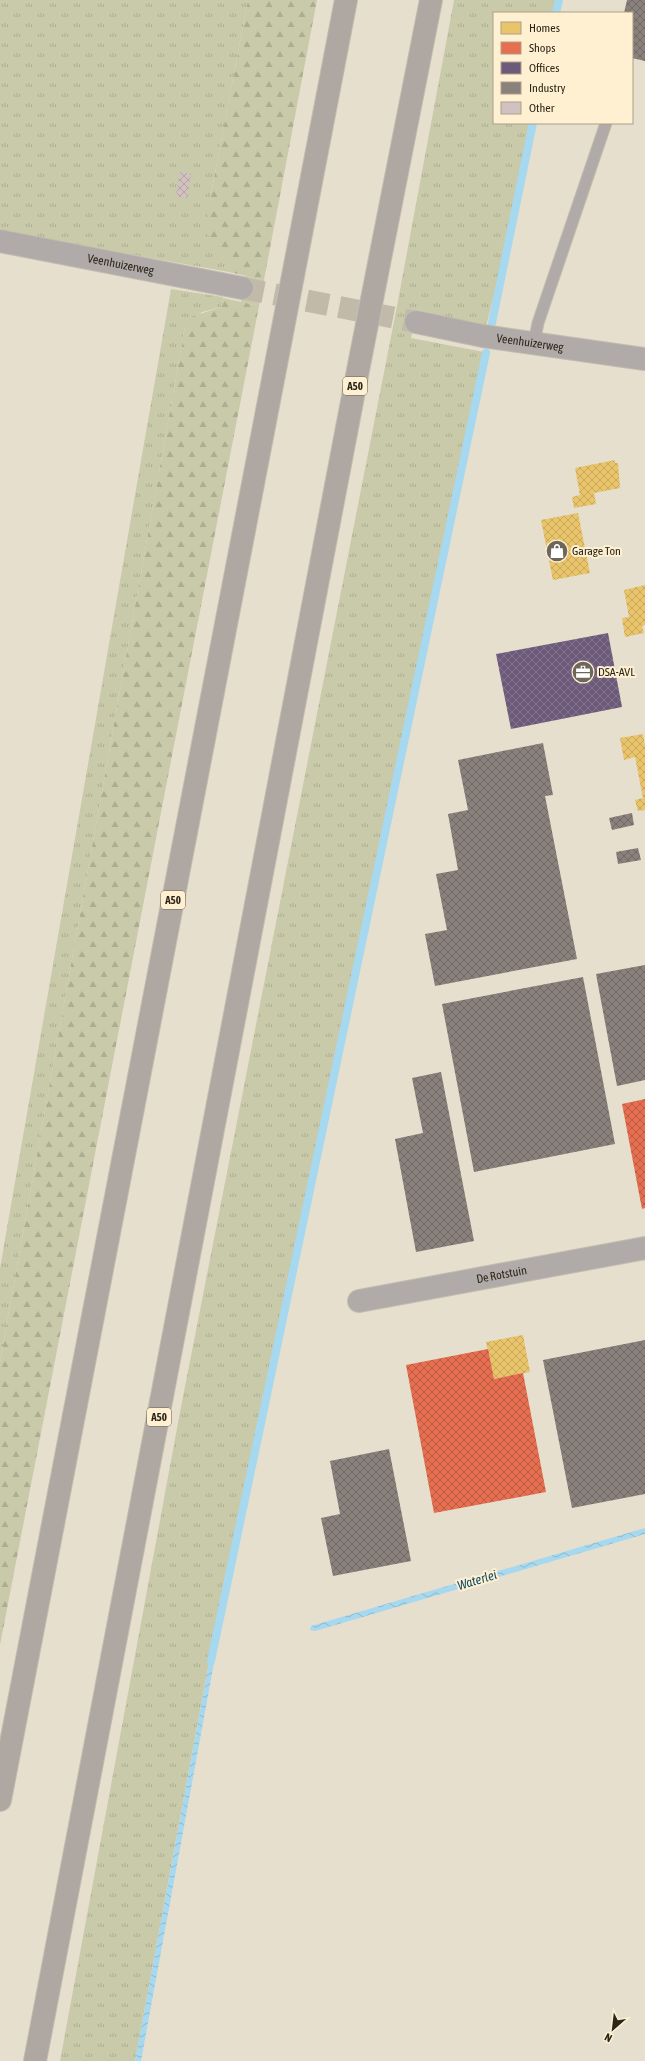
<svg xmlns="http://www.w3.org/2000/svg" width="645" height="2061" font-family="'Asap Condensed',sans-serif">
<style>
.grass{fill:url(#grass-tufts)}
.forest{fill:url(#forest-firs)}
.water{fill:url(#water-waves)}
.homes{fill:url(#homes-cross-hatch)}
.shops{fill:url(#shops-cross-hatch)}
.offices{fill:url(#offices-cross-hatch)}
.industry{fill:url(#industry-cross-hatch)}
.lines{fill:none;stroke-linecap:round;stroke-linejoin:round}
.stream{stroke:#a6d8ef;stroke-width:8}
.building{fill:url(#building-cross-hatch)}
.street-tunnel{stroke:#c1baaa;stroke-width:22;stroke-dasharray:22 11;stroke-linecap:butt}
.lane-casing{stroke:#c3bdb0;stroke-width:13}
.street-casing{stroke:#c3bdb0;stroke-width:24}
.highway-casing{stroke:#c3bdb0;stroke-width:24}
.lane{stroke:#b0aba9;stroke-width:11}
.street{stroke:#b0aba9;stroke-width:22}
.highway{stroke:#afa7a1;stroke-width:22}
.labels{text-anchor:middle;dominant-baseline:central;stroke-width:4;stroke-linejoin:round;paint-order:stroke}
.shield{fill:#fff0d1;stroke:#6b6351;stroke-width:1}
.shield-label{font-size:11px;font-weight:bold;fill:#2c261a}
.street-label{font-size:12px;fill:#2c261a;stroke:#fff0d1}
.poi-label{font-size:12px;fill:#2c261a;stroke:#fff0d1;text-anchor:start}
.water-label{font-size:13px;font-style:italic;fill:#124e69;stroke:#fff0d1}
</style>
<defs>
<pattern id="grass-tufts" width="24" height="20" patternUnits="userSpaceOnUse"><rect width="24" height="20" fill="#c9caaa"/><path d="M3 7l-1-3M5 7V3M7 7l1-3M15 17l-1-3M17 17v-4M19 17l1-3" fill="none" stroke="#adad92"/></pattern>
<pattern id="forest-firs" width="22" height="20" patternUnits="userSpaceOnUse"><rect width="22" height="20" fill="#c9caaa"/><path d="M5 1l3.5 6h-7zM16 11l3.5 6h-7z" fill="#adad92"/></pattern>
<pattern id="water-waves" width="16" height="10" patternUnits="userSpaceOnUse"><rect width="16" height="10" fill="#a6d8ef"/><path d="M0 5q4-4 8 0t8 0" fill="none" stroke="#8fb9cc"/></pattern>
<pattern id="homes-cross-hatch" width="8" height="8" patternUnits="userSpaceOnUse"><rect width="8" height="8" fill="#e9c46a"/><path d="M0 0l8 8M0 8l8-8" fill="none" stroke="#c8a85b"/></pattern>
<pattern id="shops-cross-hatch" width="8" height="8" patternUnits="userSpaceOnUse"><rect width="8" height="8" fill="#e76f51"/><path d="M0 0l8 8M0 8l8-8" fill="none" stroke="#bb5b42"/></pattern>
<pattern id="offices-cross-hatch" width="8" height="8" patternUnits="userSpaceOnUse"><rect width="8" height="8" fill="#6d597a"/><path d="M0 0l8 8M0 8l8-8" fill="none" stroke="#82728a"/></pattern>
<pattern id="industry-cross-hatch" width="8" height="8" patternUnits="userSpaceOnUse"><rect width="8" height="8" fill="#8a817c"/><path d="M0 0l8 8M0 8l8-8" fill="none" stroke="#716965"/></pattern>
<pattern id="building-cross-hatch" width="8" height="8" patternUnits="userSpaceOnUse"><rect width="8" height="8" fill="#d1c1c1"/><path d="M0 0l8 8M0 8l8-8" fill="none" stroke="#b4a6a5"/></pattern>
</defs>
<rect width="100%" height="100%" fill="#e6dfce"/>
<path class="grass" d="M0,0H248L210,199L228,255L229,272L0,231Z
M454,0H557L554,13H494V123H532L510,230L486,327L418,310L411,338L484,352L216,1652H211L209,1662L135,2061H60L180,1412L397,306Z
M246,276L264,280L259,306L241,302Z
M171,289L223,297L221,307L202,312L185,327L0,1362V1268Z"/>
<path class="forest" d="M248,0H317L264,280L229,272L227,255L206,233L210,199Z
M223,298L259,306L0,1645V1362L185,327L191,317L221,307Z"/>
<path class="water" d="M645,1528V1534L315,1631L310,1630L311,1626Z
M211,1652H216L141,2061H135Z"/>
<path class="homes" d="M615,460V463H618L620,488L594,493L596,504L574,508L572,497L580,495L575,468Z
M578,513L590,573L553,580L541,520Z
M645,585V625L642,626L644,633L625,637L622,618L629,617L624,590Z
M643,734L645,746V810L638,811L635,800L643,798L635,757L624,760L620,738Z
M523,1335L530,1372L494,1379L486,1342Z"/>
<path class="shops" d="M645,1099V1208L642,1209L622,1104Z
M488,1349L494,1379L523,1373L546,1492L434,1513L406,1365Z"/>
<path class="offices" d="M608,633L622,707L511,729L496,654Z"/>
<path class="industry" d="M627,0H645V61L632,58V13H624Z
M543,743L553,795L545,796L577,959L435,986L425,934L447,930L436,874L458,870L448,814L468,810L458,760Z
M632,813L634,825L612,830L609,818Z
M638,848L641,860L618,864L616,852Z
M645,965V1080L617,1086L596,974Z
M583,977L615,1144L474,1172L442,1004Z
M441,1072L474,1241L416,1252L395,1139L423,1133L412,1078Z
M645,1340V1494L572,1508L543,1360Z
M389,1449L411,1561L333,1576L321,1518L340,1514L330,1461Z"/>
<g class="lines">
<path class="stream" d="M556,13L559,0
M492,323L533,123
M211,1661L486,353"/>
</g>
<path class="building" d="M180,172L191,174L187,198L176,196Z"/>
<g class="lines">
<path class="street-tunnel" d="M242,288L416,322"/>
<g class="lane-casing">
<path id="lane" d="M534,343L538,323L606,123"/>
</g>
<g class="street-casing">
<g id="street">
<path id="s1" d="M0,241L242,288"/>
<path id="s2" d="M416,322L483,336L645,359"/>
<path id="s3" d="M359,1301L645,1248"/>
</g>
</g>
<g class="highway-casing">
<path id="highway" d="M0,1800L346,0
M35,2061L359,365L431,0"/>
</g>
<use href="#lane" class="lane"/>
<use href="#street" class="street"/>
<use href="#highway" class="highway"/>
</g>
<defs>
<g id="shop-disc" transform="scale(1.15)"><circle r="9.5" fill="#6d6759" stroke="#fff0d1"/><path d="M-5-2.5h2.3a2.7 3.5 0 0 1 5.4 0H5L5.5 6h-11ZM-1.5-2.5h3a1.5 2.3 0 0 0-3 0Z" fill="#fff"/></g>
<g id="office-disc" transform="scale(1.15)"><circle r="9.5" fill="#6d6759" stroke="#fff0d1"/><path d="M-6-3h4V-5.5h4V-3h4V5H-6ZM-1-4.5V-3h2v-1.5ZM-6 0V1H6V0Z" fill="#fff"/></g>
</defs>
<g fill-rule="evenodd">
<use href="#shop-disc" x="557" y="551"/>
<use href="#office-disc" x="583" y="672"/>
</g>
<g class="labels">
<g class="shield">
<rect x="343" y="377" width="24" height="18" rx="3"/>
<rect x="161" y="891" width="24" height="18" rx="3"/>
<rect x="147" y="1408" width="24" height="18" rx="3"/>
</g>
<g class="shield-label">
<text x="355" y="386">A50</text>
<text x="173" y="900">A50</text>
<text x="159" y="1417">A50</text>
</g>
<g class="street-label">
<text stroke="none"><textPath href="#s1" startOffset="123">Veenhuizerweg</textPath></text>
<text stroke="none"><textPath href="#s2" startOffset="116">Veenhuizerweg</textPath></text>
<text stroke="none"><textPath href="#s3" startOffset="145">De Rotstuin</textPath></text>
</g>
<g class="poi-label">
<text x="572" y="551">Garage Ton</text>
<text x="598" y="672">DSA-AVL</text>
</g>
<g class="water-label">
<text transform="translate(477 1580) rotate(-17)">Waterlei</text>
</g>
</g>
<rect x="493" y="12" width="140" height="112" fill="#fff0d1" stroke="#ab9f88"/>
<rect x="501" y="22" width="20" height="12" fill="#e9c46a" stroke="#ab9f88"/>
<text x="529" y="32" font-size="12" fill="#2c261a">Homes</text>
<rect x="501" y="42" width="20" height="12" fill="#e76f51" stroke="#ab9f88"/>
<text x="529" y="52" font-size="12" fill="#2c261a">Shops</text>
<rect x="501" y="62" width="20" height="12" fill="#6d597a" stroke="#ab9f88"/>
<text x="529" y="72" font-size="12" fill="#2c261a">Offices</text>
<rect x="501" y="82" width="20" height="12" fill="#8a817c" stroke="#ab9f88"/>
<text x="529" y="92" font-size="12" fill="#2c261a">Industry</text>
<rect x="501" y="102" width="20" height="12" fill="#d1c1c1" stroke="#ab9f88"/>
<text x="529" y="112" font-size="12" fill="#2c261a">Other</text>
<g transform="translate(613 2029) rotate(208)" stroke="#fff0d1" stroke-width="3" paint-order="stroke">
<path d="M0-3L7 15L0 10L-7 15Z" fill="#2c261a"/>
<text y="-6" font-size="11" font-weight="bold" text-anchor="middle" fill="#2c261a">N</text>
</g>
</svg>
